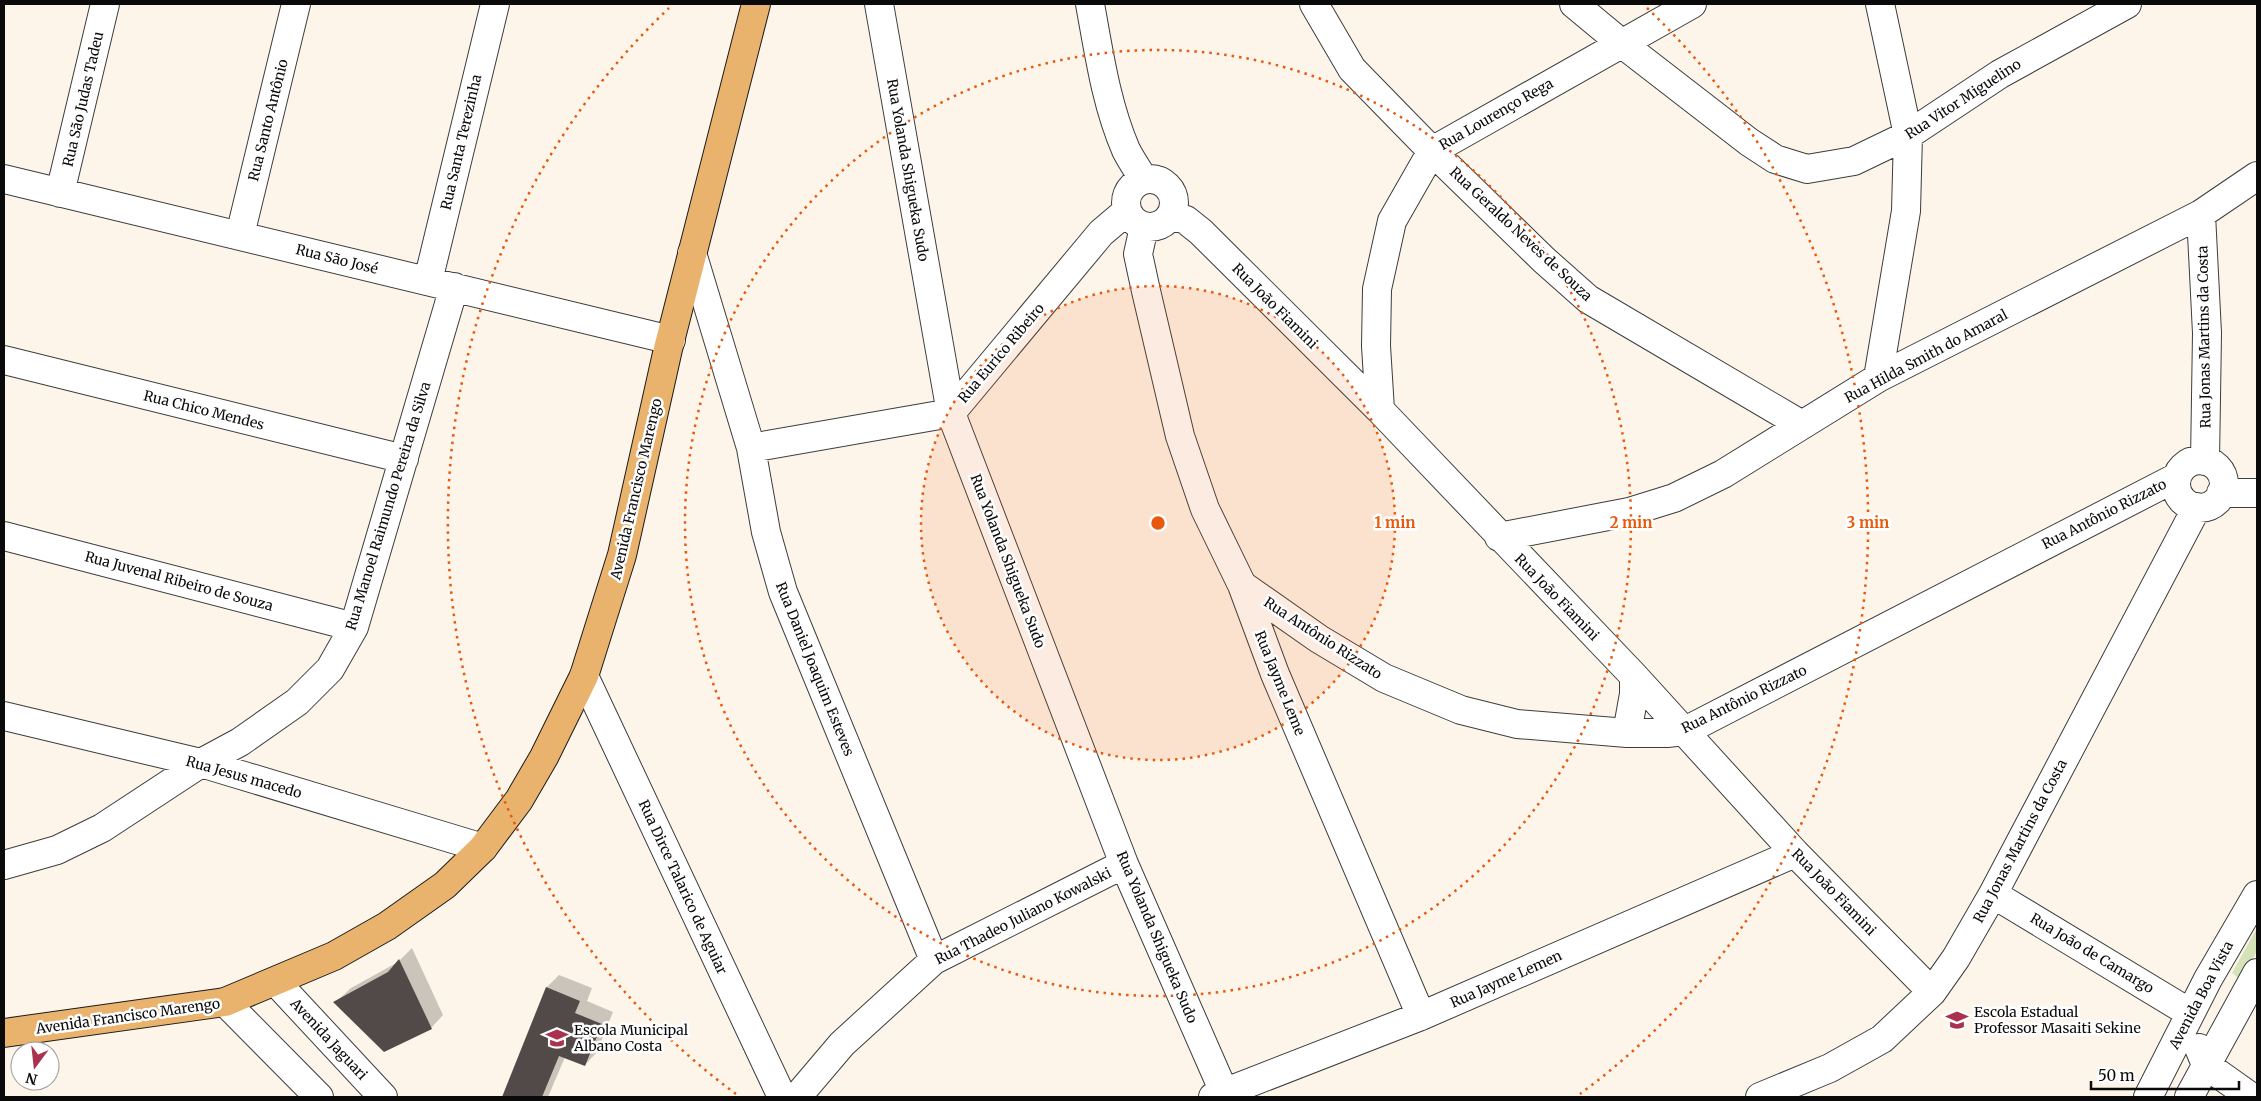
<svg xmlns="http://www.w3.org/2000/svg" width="2261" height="1101" font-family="Merriweather,serif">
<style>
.green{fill:#d6e3b8}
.shadow{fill:#0003}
.building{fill:#514a48}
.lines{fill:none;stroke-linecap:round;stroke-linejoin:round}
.minor-casing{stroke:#3d3d3d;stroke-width:30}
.major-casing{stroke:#1b1b1b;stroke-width:30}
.minor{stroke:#fff;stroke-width:28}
.major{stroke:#e9b36d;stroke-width:28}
.ring{fill:none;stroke:#e8590c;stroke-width:2.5;stroke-dasharray:2.5 5}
.labels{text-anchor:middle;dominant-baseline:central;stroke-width:5;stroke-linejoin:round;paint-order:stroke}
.street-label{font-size:14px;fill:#0a0a0a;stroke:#fff}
.poi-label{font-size:14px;fill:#0a0a0a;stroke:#fff;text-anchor:start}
.centre{fill:#e8590c;stroke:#fff;stroke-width:2.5}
.ring-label{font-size:15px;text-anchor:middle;font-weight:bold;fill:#e8590c;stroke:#fff;stroke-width:5;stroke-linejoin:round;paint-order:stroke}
</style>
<rect width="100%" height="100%" fill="#fdf5ea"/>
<path class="green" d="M2257,928V951L2241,980L2232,973Z"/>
<path class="shadow" d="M412,948L443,1015L431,1028L338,1000L351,988L398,962Z
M559,975L592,988L587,1001L613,1012L597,1052L585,1065L565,1057L548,1097H503L547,987Z"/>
<path class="building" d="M399,959L432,1029L384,1052L333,1002L388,972Z
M546,987L580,1001L575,1013L602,1024L585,1066L559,1056L542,1097H502Z"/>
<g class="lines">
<g class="minor-casing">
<path id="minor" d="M879,4L951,413L1124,864L1224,1092
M1090,4C1099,53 1106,104 1126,150C1131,160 1138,170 1144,180
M1314,4L1352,69L1432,151L1544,260L1588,299L1802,425
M1574,4L1621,43L1749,142L1775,159L1807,169L1854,161L1908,135L2000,74L2127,4
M4,179L671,340
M1126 203a24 24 0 1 1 48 0a24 24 0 1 1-48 0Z
M60,193L105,4
M2201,214L2207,333L2205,461
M1171,215L1186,220L1201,232L1380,410L1634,676L1795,853L1932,992
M1144,227L1138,254L1146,291L1180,436L1205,509L1242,585L1275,674L1421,1016
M240,235L296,4
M692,253L751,448L766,532L783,592L934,960
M428,281L495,4
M4,360L404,459
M1878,378L1906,211L1908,135L1880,4
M1380,410L1376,346L1377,289L1392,221L1432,151L1692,4
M751,448L951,413L1101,233L1127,211
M2176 484a24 24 0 1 1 48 0a24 24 0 1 1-48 0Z
M2221,493H2257
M4,536L354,627
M1499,537L1629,512L1674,498L1723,474L1878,378L2201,214L2257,176
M1242,585L1319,639L1384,678L1461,710L1517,724L1627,733H1667L1685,731L2177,477
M584,676L782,1097
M4,716L201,763L483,848
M1627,733L1634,694V676
M4,865L57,850L102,828L201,763L240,742L297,702L330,669L354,627L454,287
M1993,894L2190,1013
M276,982L383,1097
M225,1002L319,1097
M2199,1048L2206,1065L2251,1097
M797,1097L842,1044L934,960L1124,864
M1213,1097L1421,1016L1795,853
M1760,1097L1830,1068L1882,1039L1932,992L1956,958L1993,894L2197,507
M2148,1097L2208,979L2257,895
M2189,1097L2257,973"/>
</g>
<g class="major-casing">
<path id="major" d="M4,1033L225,1002L334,956L387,926L445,885L483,848L519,800L544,757L584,676L622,555L668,349L756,4"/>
</g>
<use href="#minor" class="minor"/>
<use href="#major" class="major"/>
</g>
<circle cx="1158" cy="523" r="237" fill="#e8590c" fill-opacity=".12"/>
<g class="ring">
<circle cx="1158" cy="523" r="237"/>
<circle cx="1158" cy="523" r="473"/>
<path d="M736 1094A710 710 0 0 1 669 8M1647 8A710 710 0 0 1 1580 1094"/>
</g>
<defs>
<g id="school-bare" transform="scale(1.725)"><path d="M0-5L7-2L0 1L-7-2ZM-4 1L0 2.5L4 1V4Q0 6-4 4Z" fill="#aa324f" stroke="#fff" stroke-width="2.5" paint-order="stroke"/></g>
</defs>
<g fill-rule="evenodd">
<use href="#school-bare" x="1957" y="1020"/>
<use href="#school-bare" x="557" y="1038"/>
</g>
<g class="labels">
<g class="street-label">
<text transform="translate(83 99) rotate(-77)">Rua São Judas Tadeu</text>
<text transform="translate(1963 99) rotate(-33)">Rua Vitor Miguelino</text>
<text transform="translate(1496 114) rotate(-30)">Rua Lourenço Rega</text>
<text transform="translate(268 120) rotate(-76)">Rua Santo Antônio</text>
<text transform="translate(461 142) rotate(-77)">Rua Santa Terezinha</text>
<text transform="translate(908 170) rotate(80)">Rua Yolanda Shigueka Sudo</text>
<text transform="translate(1521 234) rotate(43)">Rua Geraldo Neves de Souza</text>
<text transform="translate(337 259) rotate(14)">Rua São José</text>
<text transform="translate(1275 306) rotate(45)">Rua João Fiamini</text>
<text transform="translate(2204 337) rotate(-91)">Rua Jonas Martins da Costa</text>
<text transform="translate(1001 353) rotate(-50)">Rua Eurico Ribeiro</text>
<text transform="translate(1926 356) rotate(-28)">Rua Hilda Smith do Amaral</text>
<text transform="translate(204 410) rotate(14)">Rua Chico Mendes</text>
<text transform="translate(636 489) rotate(-77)">Avenida Francisco Marengo</text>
<text transform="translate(388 506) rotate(-73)">Rua Manoel Raimundo Pereira da Silva</text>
<text transform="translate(2104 514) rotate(-27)">Rua Antônio Rizzato</text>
<text transform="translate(1008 561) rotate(69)">Rua Yolanda Shigueka Sudo</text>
<text transform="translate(179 581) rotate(15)">Rua Juvenal Ribeiro de Souza</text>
<text transform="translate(1557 597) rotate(46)">Rua João Fiamini</text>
<text transform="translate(1323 638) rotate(33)">Rua Antônio Rizzato</text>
<text transform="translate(815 669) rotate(68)">Rua Daniel Joaquim Esteves</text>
<text transform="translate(1280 683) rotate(68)">Rua Jayme Leme</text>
<text transform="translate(1744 699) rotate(-26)">Rua Antônio Rizzato</text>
<text transform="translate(244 777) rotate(16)">Rua Jesus macedo</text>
<text transform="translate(2020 841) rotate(-62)">Rua Jonas Martins da Costa</text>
<text transform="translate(683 887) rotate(65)">Rua Dirce Talarico de Aguiar</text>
<text transform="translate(1834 892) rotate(46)">Rua João Fiamini</text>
<text transform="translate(1023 916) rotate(-27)">Rua Thadeo Juliano Kowalski</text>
<text transform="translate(1157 937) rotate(67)">Rua Yolanda Shigueka Sudo</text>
<text transform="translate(2092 953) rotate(31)">Rua João de Camargo</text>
<text transform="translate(1506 979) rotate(-24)">Rua Jayme Lemen</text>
<text transform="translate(2201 995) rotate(-62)">Avenida Boa Vista</text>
<text transform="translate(128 1016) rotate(-8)">Avenida Francisco Marengo</text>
<text transform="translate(329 1039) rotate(47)">Avenida Jaguari</text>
</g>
<g class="poi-label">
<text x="1974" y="1012">Escola Estadual<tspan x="1974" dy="16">Professor Masaiti Sekine</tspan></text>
<text x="574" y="1030">Escola Municipal<tspan x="574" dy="16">Albano Costa</tspan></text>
</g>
</g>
<circle cx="1158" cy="523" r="8" class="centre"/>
<g class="ring-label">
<text x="1395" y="528">1 min</text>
<text x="1631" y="528">2 min</text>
<text x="1868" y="528">3 min</text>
</g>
<rect width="2261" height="1101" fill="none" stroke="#0a0a0a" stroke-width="10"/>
<g transform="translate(35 1066) rotate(195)"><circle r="24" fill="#ffffff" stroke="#9d9d9d"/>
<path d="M0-4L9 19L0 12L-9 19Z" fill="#aa324f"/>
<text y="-8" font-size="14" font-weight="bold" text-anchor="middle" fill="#0a0a0a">N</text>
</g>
<path d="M2091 1081v8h148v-8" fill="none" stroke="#0a0a0a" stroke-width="2.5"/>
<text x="2098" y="1081" font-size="15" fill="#0a0a0a" stroke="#ffffff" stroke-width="4" paint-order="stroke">50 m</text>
</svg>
